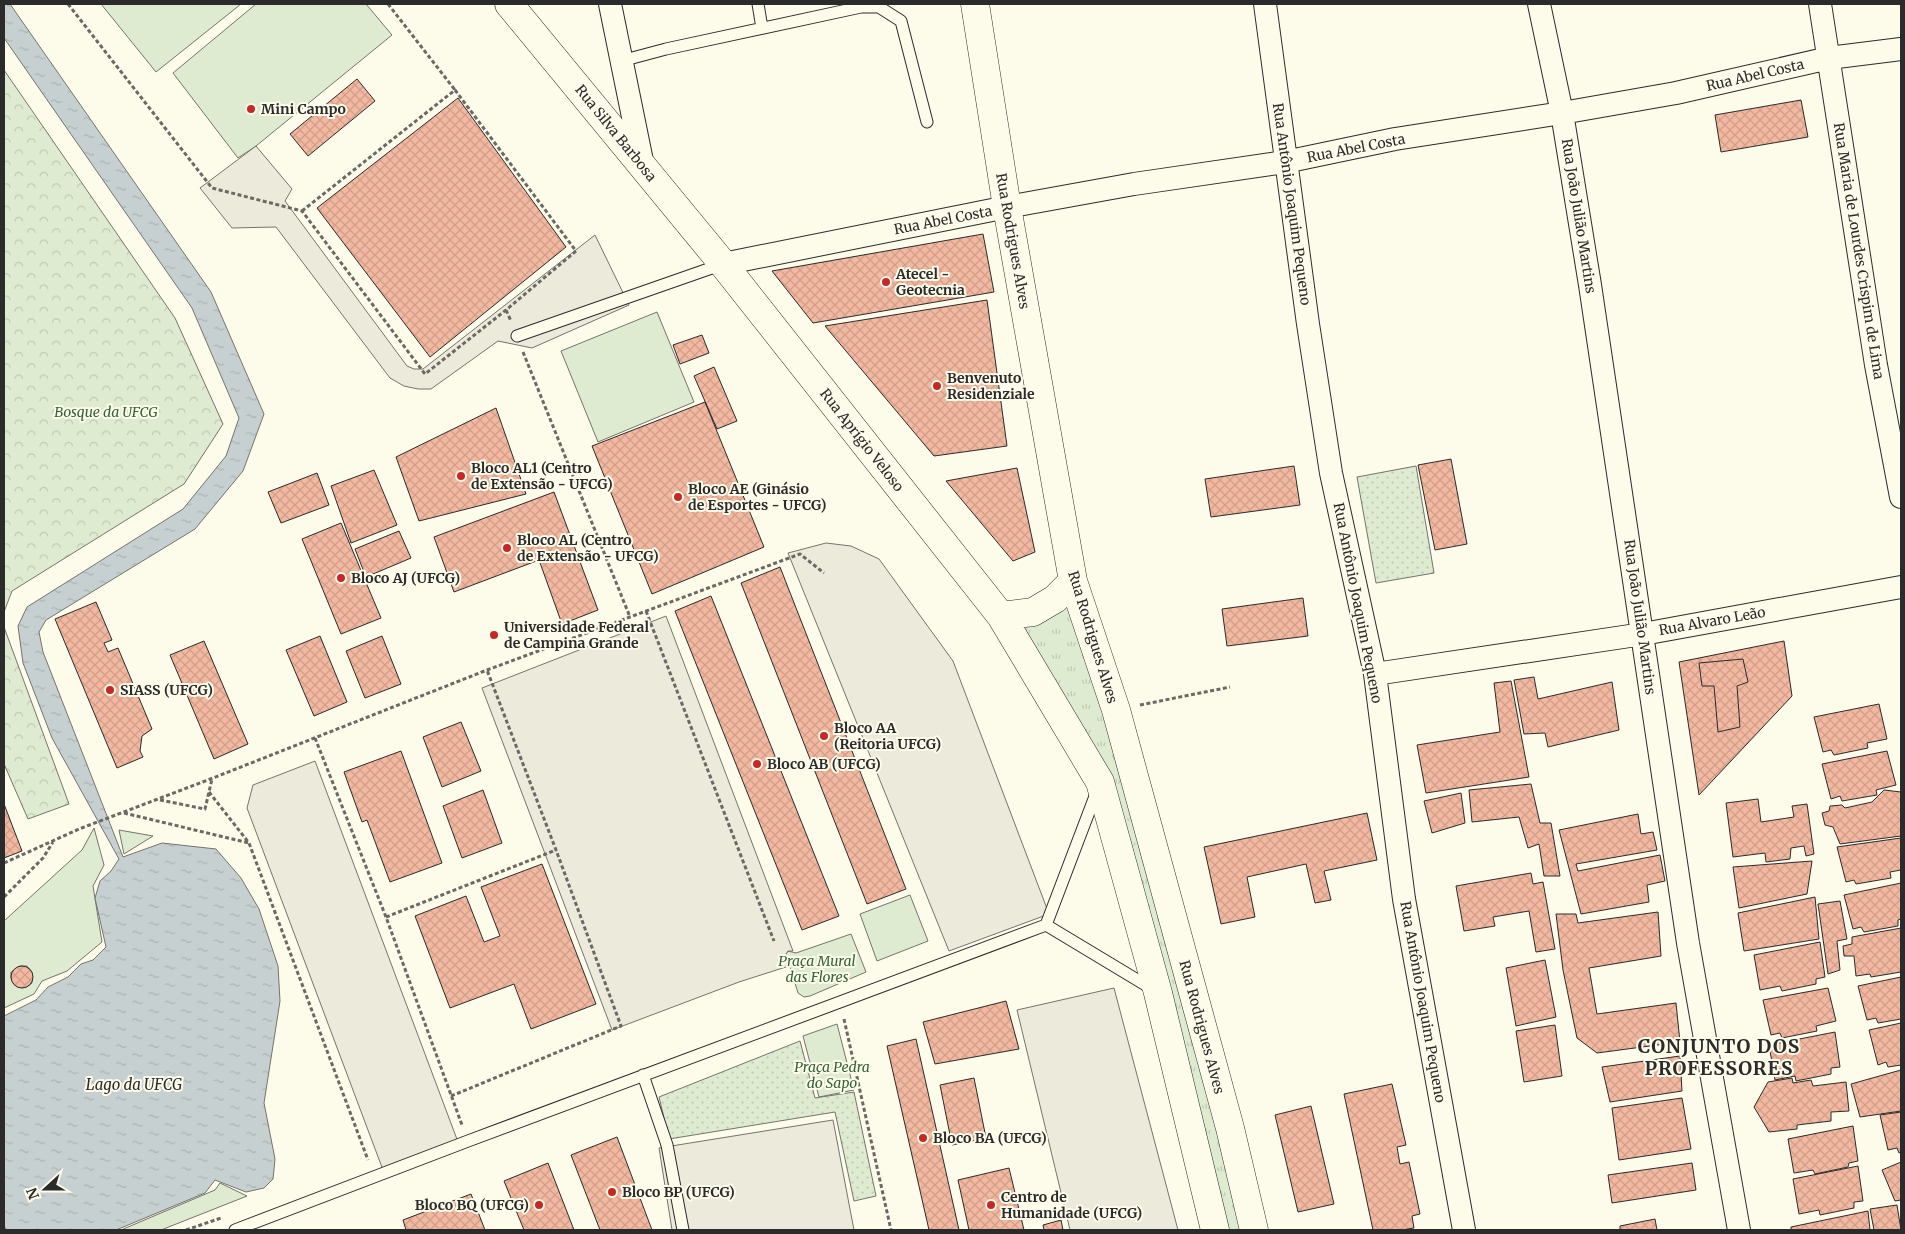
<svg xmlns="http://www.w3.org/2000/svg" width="1905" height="1234" font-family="Merriweather,serif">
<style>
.grass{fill:url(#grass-tufts);stroke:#74746e}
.forest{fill:url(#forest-crowns);stroke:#74746e}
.park{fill:#deebd1;stroke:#74746e;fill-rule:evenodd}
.garden{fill:url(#garden-dots);stroke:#74746e}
.parking{fill:#eceadb;stroke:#74746e}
.water{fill:url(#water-ripples);stroke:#74746e}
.building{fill:url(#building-cross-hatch);stroke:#2b2b2b}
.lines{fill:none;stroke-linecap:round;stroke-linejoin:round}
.service-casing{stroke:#2b2b2b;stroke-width:13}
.minor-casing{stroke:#2b2b2b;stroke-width:24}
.primary-casing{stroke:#2b2b2b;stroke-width:29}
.path{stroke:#6a6964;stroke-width:3;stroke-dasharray:4 2.5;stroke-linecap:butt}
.service{stroke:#fdfbea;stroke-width:11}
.minor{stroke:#fdfbea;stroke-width:22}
.primary{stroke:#fdfbea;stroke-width:28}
.poi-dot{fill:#c62828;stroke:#fdfbea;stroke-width:2}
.labels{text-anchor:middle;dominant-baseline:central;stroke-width:4;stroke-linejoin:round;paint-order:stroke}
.street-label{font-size:14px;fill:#2b2b2b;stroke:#fdfbea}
.poi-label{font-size:14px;font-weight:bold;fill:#2b2b2b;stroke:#fdfbea;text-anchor:start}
.park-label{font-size:14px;font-style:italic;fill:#34623c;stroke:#fdfbea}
.water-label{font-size:15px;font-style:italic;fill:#2b2b2b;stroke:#fdfbea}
.district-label{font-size:19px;font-weight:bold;letter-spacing:1px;fill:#2b2b2b;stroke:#fdfbea}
</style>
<defs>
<pattern id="grass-tufts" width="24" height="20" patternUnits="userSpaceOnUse" patternTransform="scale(1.25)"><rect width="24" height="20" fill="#deebd1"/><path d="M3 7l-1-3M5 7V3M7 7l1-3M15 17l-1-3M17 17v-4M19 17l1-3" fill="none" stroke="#bfcab4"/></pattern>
<pattern id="forest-crowns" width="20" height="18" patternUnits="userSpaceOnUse" patternTransform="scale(1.25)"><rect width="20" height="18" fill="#deebd1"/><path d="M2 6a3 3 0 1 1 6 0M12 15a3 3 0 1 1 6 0" fill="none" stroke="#bfcab4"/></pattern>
<pattern id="garden-dots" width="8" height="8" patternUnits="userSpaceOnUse" patternTransform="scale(1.25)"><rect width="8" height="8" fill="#deebd1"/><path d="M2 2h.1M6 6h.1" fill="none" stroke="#bfcab4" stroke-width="1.8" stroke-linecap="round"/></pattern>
<pattern id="water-ripples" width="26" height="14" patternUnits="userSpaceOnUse" patternTransform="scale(1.25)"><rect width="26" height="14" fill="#c7d0d0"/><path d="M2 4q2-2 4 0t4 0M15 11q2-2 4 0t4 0" fill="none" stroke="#abb3b3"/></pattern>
<pattern id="building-cross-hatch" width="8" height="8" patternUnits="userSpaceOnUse" patternTransform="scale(1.25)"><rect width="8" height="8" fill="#f2b8a0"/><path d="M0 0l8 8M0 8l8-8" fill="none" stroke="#d09e8a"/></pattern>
</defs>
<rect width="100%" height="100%" fill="#fdfbea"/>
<path class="grass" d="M1067,599L1105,703L1246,1230H1219L1106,782L1017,631Z"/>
<path class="forest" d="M4,70L175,318L223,424L184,484L12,591L4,612Z
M4,627L69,804L28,819L4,764Z"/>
<path class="park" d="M101,4H241L156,72Z
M256,4H366L392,35L256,146L238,158L173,73Z
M657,312L694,402L598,442L561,351Z
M94,828L104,865L93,886L102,942L67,971L42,981L34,994L4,1008V921L82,850ZM20,966H27L32,972V983C22,993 9,986 11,972Z
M119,830L153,836L124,854Z
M910,895L928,941L877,961L860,914Z
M851,934L866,972L810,996L804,997L798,993L786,954L788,951L796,953Z
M837,1024L854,1090L819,1097L803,1036Z
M220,1183L247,1196L161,1230H121L215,1190Z"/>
<path class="garden" d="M1416,466L1434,573L1376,583L1357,477Z
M800,1041L815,1098L854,1092L876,1196L854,1201L835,1112L669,1139L659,1097Z"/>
<path class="parking" d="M256,146L292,189L285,201L407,366L414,369H423L595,235L629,305L532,348L498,341L431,389H418L404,386L390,378L276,227L232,228L200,188Z
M826,543L851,546L879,559L953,661L1049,914L949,951L788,553Z
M666,616L793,951H788L786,954L789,966L739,982L612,1030L482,688Z
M315,761L458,1142L383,1170L247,808L253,785Z
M1114,988L1178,1230H1070L1017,1010Z
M833,1120L854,1230H672L659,1148Z"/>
<path class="water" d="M4,4H10L211,292L264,414L243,471L195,529L46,620L39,632L43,652L123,857L162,843L216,849L241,878L259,909L278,966L280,1001L264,1103L275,1159L273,1179L264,1188L246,1192L215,1180L205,1193L116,1230H6L4,1225V1016L36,1000L48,987L68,977L81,964L93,960L106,947L95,898L100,881L111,871L119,859L52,738L23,663L18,626L27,607L183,509L226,456L239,418L192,308L4,38Z"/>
<path class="building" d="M357,79L375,101L308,156L290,134Z
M458,98L566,247L430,357L317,208Z
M1801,100L1808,137L1721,152L1715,115Z
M983,234L994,292L813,323L772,271Z
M987,300L1007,446L934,456L825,326Z
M702,335L709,353L680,364L673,345Z
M714,367L737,421L717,429L694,376Z
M705,402L764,547L652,594L592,446Z
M496,408L526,494L419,521L396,457Z
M1451,459L1467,544L1435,550L1418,465Z
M1294,466L1300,505L1211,517L1205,479Z
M1017,468L1035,552L1013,561L946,481Z
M374,470L397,525L351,543L331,486Z
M317,473L329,505L281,523L268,492Z
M554,492L598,610L562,624L539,560L454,592L434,537Z
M341,523L381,618L341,634L302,539Z
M399,531L411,558L366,577L355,549Z
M780,567L906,889L867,904L741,583Z
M711,596L839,916L802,930L675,611Z
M1303,598L1308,636L1227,646L1222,609Z
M96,602L112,640L104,643L108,652L118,648L152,729L142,736L140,751L143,757L117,768L55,619Z
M320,636L347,702L314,716L286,650Z
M382,636L401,684L365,698L346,651Z
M204,641L248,744L214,759L170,655Z
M1784,641L1792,696L1699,795L1679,662Z
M1743,659L1748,682L1737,686L1740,727L1718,732L1714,686H1702L1699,663Z
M1534,677L1538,699L1612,682L1619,730L1548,747L1545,733L1524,734L1514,680Z
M1511,681L1529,777L1426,793L1417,745L1500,732L1494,683Z
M1879,704L1887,739L1867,743L1868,748L1834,755L1831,750L1823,752L1814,717Z
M461,722L481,771L442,787L423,737Z
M401,751L442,863L390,882L367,820L362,822L344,772Z
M1887,751L1896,785L1876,790L1877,795L1842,801L1840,796L1831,799L1822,764Z
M1531,784L1540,823H1551L1560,876H1544L1539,844L1528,848L1519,817L1472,822L1469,790Z
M483,790L502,843L462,858L443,806Z
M1884,790L1901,792V836L1840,844L1833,827L1825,825L1822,813L1829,811L1830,806L1842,805L1845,808L1872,802Z
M1461,793L1465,823L1432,833L1424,801Z
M1758,799L1761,822L1794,817L1792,806L1807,804L1814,854L1806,856L1804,846L1791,848L1790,859L1766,862L1765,853L1733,857L1726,803Z
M4,804L22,851L4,858Z
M1367,813L1377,860L1324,871L1331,900L1315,903L1306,864L1247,877L1255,917L1221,924L1204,847Z
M1638,814L1641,834L1653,832L1657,850L1576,864L1578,871L1660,855L1665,881L1647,885L1649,902L1581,914L1559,830Z
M1901,838V870L1890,872L1891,878L1856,884L1854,880L1846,882L1837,847Z
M1812,861L1807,894L1739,908L1733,867Z
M542,864L596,1004L531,1029L514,984L450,1008L415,916L466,896L484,942L500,936L481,887Z
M1531,873L1533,884L1543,882L1555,949L1536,952L1529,911L1493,917L1495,926L1464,931L1456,886Z
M1901,883V919L1898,920V926L1864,932L1861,927L1853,929L1844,895Z
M1815,897L1819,939L1744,951L1738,913Z
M1840,901L1847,939L1837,941L1840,970L1828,974L1818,904Z
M1658,912L1661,956L1589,968L1597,1014L1676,1003L1680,1042L1597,1053L1577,1038L1563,970L1556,914H1576L1578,923Z
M1901,928V972L1871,977L1870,974L1856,976L1854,956H1844L1843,946L1852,944V937Z
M1820,942L1825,977L1816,979V984L1782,991L1780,986L1760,990L1754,955Z
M1545,960L1556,1017L1516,1026L1506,968Z
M11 977a11 11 0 1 1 22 0a11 11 0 1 1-22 0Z
M1901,977V1019L1878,1023L1876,1018L1867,1020L1858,986Z
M1828,988L1836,1021L1816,1026L1817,1031L1782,1038L1780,1033L1771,1035L1763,1000Z
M1006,1001L1019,1049L935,1064L923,1022Z
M1901,1023V1065L1888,1067L1886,1062L1878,1065L1869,1030Z
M1555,1025L1562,1076L1524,1082L1516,1031Z
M1835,1032L1840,1067L1831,1068V1074L1796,1081L1795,1076L1775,1080L1769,1045Z
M916,1039L959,1230H929L887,1046Z
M1680,1056L1682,1091L1610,1102L1602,1067Z
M1901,1070V1111L1860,1117L1851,1084Z
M974,1078L986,1138L952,1145L940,1085Z
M1792,1078L1793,1083L1811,1080L1813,1086L1846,1082L1849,1111L1831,1112V1121L1797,1125V1129L1769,1132L1754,1107L1768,1082Z
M1392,1084L1406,1145L1397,1147L1400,1164L1409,1162L1420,1214L1412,1216L1414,1228L1402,1230H1373L1344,1094Z
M1682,1098L1691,1149L1619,1160L1612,1108Z
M1311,1106L1334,1204L1298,1212L1275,1115Z
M1901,1112V1152L1899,1153L1897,1148L1888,1150L1880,1115Z
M1853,1126L1858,1161L1849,1163L1848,1167L1815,1174L1813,1170L1794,1173L1788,1139Z
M617,1137L652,1230H600L571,1155Z
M1901,1162V1200L1895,1201L1882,1170Z
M548,1163L574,1230H524L504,1181Z
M1692,1163L1696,1190L1612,1203L1608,1175Z
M1858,1166L1863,1201L1854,1202V1208L1820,1215L1819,1210L1799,1214L1793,1179Z
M1009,1168L1024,1230H969L958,1180Z
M471,1194L485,1230H406L403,1220Z
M1897,1205L1901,1230H1874L1870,1209Z
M1868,1211L1870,1230H1791V1227Z
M1655,1219L1657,1230H1620V1226Z
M1061,1220L1063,1230H1044L1043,1225Z"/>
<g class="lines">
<g class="service-casing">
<path id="service" d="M758,4L762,28
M621,61L666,49L861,7H879L901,21L927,122
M517,336L723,264
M1046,925L1154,990
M643,1075L667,1145L683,1230
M235,1230L468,1141L1046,925L1097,791"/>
</g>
<g class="minor-casing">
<path id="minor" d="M610,4L643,166
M1265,4L1308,324L1331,473L1375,674L1404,899L1464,1230
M1539,4L1562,113L1590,285L1688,943L1739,1230
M1820,4L1876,365L1901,497
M723,264L1007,207L1134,184L1285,162L1395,139L1562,113L1676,93L1829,58L1901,49
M1375,674L1643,634L1901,587"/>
</g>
<g class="primary-casing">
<path id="primary" d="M509,4L723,264L1001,616L1100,782L1158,993L1215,1230
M975,4L1007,207L1073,581L1116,710L1230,1128L1254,1230
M1001,616L1033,612L1055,599L1073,581"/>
</g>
<path class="path" d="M68,4L212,188L302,211L425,374L506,310L576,251L455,90L302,211
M388,4L455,90
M506,310L511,321
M523,352L630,617
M646,611L774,941
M1140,705L1230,687
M315,738L386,917L462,1125
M209,792L249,843L368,1160
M160,800L205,809L212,779
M124,813L249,843
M4,863L79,829L213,778L487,670L800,554L824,573
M4,897L43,858L53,842
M386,917L556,850
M844,1019L891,1230
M451,1096L621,1026L556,850L487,670
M186,1230L221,1218"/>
<use href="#service" class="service"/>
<use href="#minor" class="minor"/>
<use href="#primary" class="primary"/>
</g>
<g class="poi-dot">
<circle cx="251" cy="109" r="5"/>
<circle cx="886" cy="282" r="5"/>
<circle cx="937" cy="386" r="5"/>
<circle cx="461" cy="476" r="5"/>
<circle cx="678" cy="497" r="5"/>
<circle cx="507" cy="548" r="5"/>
<circle cx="341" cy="578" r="5"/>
<circle cx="494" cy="635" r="5"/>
<circle cx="110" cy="690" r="5"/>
<circle cx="824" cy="736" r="5"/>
<circle cx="757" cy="764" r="5"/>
<circle cx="923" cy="1138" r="5"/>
<circle cx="612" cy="1192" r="5"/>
<circle cx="539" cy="1205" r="5"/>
<circle cx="991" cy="1205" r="5"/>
</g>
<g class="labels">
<g class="street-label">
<text transform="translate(1755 75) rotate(-13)">Rua Abel Costa</text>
<text transform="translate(616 133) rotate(51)">Rua Silva Barbosa</text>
<text transform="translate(1356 148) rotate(-11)">Rua Abel Costa</text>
<text transform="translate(1292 204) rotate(82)">Rua Antônio Joaquim Pequeno</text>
<text transform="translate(1579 216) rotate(81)">Rua João Julião Martins</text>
<text transform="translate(943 220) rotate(-11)">Rua Abel Costa</text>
<text transform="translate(1013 241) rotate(80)">Rua Rodrigues Alves</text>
<text transform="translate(1859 251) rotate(81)">Rua Maria de Lourdes Crispim de Lima</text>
<text transform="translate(862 440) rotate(52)">Rua Aprígio Veloso</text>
<text transform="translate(1358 603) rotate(79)">Rua Antônio Joaquim Pequeno</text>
<text transform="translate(1640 617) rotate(82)">Rua João Julião Martins</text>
<text transform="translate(1712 621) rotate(-10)">Rua Alvaro Leão</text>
<text transform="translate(1093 637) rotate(73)">Rua Rodrigues Alves</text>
<text transform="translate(1423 1002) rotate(80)">Rua Antônio Joaquim Pequeno</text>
<text transform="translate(1202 1027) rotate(75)">Rua Rodrigues Alves</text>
</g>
<g class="poi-label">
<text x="261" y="109">Mini Campo</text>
<text x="896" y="274">Atecel -<tspan x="896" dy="16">Geotecnia</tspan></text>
<text x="947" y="378">Benvenuto<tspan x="947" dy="16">Residenziale</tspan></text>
<text x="471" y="468">Bloco AL1 (Centro<tspan x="471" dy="16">de Extensão - UFCG)</tspan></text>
<text x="688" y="489">Bloco AE (Ginásio<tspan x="688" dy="16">de Esportes - UFCG)</tspan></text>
<text x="517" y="540">Bloco AL (Centro<tspan x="517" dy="16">de Extensão - UFCG)</tspan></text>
<text x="351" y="578">Bloco AJ (UFCG)</text>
<text x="504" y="627">Universidade Federal<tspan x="504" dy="16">de Campina Grande</tspan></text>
<text x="120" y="690">SIASS (UFCG)</text>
<text x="834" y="728">Bloco AA<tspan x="834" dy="16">(Reitoria UFCG)</tspan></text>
<text x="767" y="764">Bloco AB (UFCG)</text>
<text x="933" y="1138">Bloco BA (UFCG)</text>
<text x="622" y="1192">Bloco BP (UFCG)</text>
<text x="1001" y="1197">Centro de<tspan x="1001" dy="16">Humanidade (UFCG)</tspan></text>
<text x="529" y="1205" text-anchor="end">Bloco BQ (UFCG)</text>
</g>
<g class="park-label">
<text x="106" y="412">Bosque da UFCG</text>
<text x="817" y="961">Praça Mural<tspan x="817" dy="16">das Flores</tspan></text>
<text x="832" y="1067">Praça Pedra<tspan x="832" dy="16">do Sapo</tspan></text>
</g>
<g class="water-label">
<text x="134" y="1084">Lago da UFCG</text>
</g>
<g class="district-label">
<text x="1719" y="1046">CONJUNTO DOS<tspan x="1719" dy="22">PROFESSORES</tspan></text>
</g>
</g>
<rect width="1905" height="1234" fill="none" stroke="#2b2b2b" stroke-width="10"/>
<g transform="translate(45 1189) rotate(249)" stroke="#fdfbea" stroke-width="4" paint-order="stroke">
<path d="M0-4L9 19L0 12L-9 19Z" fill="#2b2b2b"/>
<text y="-8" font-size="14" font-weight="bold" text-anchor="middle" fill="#2b2b2b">N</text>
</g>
</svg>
